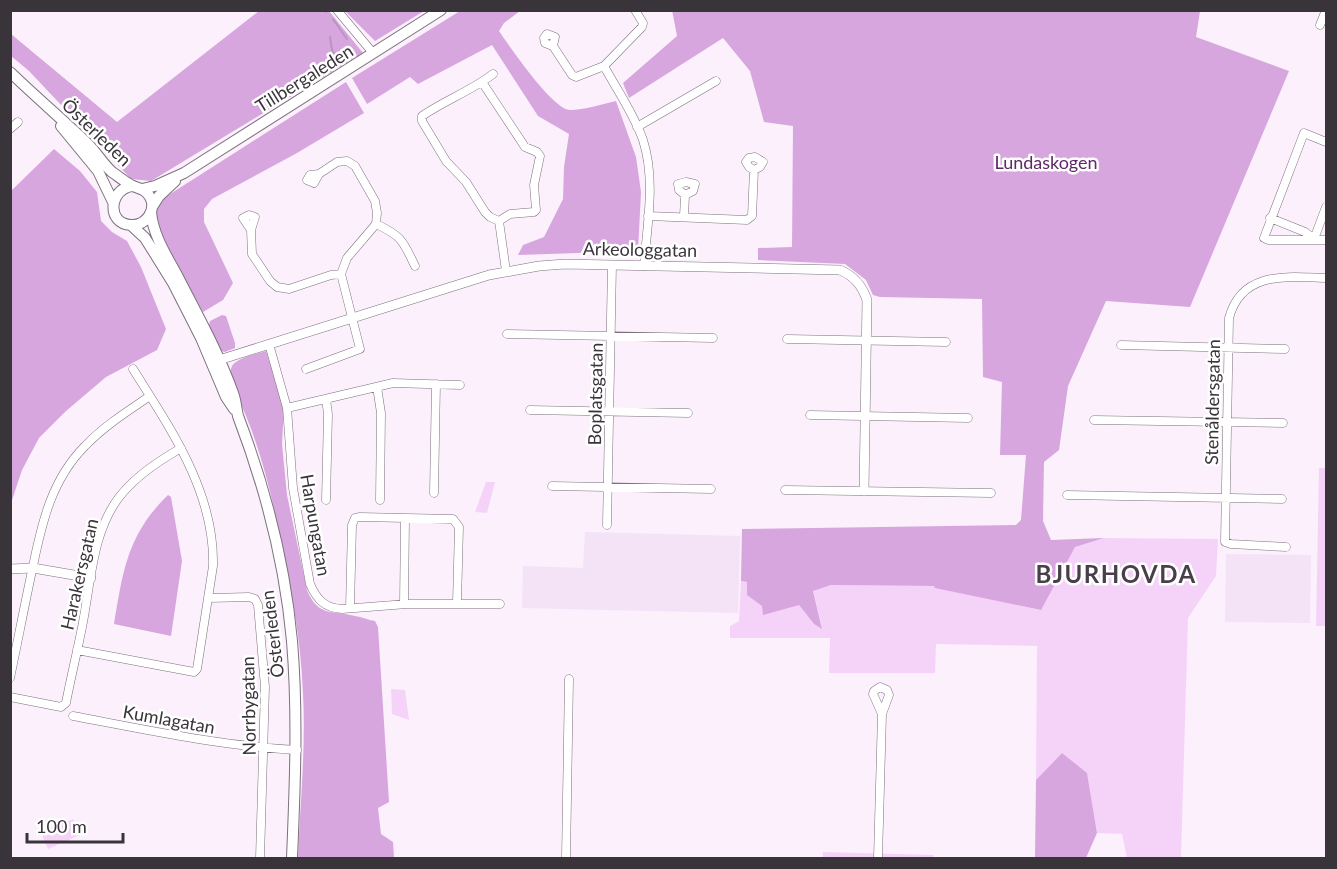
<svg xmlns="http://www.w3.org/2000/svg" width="1337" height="869" font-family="Lato,sans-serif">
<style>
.built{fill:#f4e2f6}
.green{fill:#f5d3f9}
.forest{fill:#d7a6de}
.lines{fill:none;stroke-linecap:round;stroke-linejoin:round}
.stream{stroke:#b895be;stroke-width:2}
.minor-casing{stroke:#7b717c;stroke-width:9}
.tertiary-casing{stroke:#7b717c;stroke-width:10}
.secondary-casing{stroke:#7b717c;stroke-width:12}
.minor{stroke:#fff;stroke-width:8}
.tertiary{stroke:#fff;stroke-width:9}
.secondary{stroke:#fff;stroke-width:10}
.labels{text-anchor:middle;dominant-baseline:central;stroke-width:5;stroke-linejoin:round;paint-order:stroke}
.street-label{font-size:18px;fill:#393439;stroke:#fff}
.park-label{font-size:18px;fill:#602769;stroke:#fff}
.district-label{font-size:24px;font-weight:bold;letter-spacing:1.5px;fill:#483f4a;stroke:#fff}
</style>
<rect width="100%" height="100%" fill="#fcf0fd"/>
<path class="built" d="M585,532L740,536L738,613L522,608L523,566L583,568Z
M1226,554L1311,555L1310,623L1225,622Z"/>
<path class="green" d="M1319,468H1326V626H1316Z
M486,482H495L487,513L475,512Z
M1104,538L1218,539L1216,576L1188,618L1181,858H1127L1122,834L1097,833L1087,774L1062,753L1036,780L1037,646L936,644L935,673H829L830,638H730V626L739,621L741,581L747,582L799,605L814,624L822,628L813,590L831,585L935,586L1040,610L1075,546Z
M391,689L405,690L409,720L392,714Z
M73,819L80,835L48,849L41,833Z
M823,852L934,855L933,858H823Z"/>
<path class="forest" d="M672,10L1200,11L1196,37L1289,71L1190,307L1106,301L1068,386L1059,450L1044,462L1043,521L1051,540L1104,538L1075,547L1041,610L935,588L934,586L831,585L813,591L822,629L814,624L799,605L763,615L762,606L747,595V582L741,581L742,529L1016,525L1021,520L1026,455H1000L1002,382L983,377L982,299L880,297L873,295L866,280L845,264L758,260V248L792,247L793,126L764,122L750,71L723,38L629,98L623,83L677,36Z
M259,11H329L363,53L151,181L131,179L29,71L11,56V34L117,122Z
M345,11H424L375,41Z
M460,11H520L504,23L499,31C510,47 553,110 570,110C584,110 602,104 616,101L636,157L641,192L638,251L518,255L523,245L544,237L563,199L564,167L569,134L538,116L492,45L418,84L410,77L367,104L352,78Z
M346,82L364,113L297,153L212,199L204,209V222L233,283L223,300L203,312L155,225L156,203Z
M54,149L80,171L97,192L101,221L112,232L127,241L141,267L166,329L157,350L106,377L66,411L39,438L22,470L11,503V191Z
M222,315L226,316L235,343V348L225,352L221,351L209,325L210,321Z
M266,351L284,407L282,444L287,495L307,590C318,617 331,610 355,616C362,617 368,620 375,621L378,627L389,802L378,808L381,834L393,842L394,858H298C300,804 306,749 303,694C301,638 290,582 278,527C271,493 262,458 250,426C245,411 230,384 231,369C233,358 257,354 266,351Z
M168,495L171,497L182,561L171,636L114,624C123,571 127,535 168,495Z
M1062,753L1087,773L1097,833L1086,858H1035L1036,780Z"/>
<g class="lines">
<path class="stream" d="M325,10L326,12
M333,19L347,39
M330,37L332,50L339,61"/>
<g class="minor-casing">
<path id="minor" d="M337,10L373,53
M1320,25L1326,10
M553,46L555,37L547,34L544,38L545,43L553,46L572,75L576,77L604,66L642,27L643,23L635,10
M604,66C617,90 634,114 643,140C656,180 647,225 644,266
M493,74C471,91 445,100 422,116V121L446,161L466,182L485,212L490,217L499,221
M482,82L525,147L537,152L540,156L534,185L536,210L534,212L510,214L499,221
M637,127L716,81
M10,129L18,122
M1326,142L1304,133L1264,238L1268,240H1326
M755,157L763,162L760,167L754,170L749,167L746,162L749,158Z
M648,216L747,220L752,216L754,170
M684,217L685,195L693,191L695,184L686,182L678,184L679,190L685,195
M1270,218L1305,232L1314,239L1326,207
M499,221L506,271
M376,224C402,236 403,241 415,266
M251,230L255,217L249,215L243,218L251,230L252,254L270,281L277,287L289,289L331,275L341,274
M507,334L713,338
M787,339L946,342
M269,344L287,408L293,488L310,584C317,600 325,608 342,609L407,604H500
M1121,345L1285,349
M306,369L360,349L341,274L347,258L376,224L377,213L375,201L355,166L347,161L337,162L319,174L314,183L307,180L310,175L319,174
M377,387L381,413L380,500
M326,399L328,414L326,500
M287,408L393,383L460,385
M530,410L688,413
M810,415L968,418
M1094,420L1283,423
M552,486L711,489
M785,490L991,493
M434,493L436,384
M1067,495L1282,499
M607,525L612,265
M1286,547L1231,544L1225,542L1229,318C1242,270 1288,277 1326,278
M209,598L249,597L255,599L258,605L265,687L260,858
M404,604L405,519
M350,608L352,525L355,518L360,517L453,519L459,527L457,603
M77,650L194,672L197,669L213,566C215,492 170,428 133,369
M10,678C18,640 25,603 33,566C42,522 52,479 85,446C104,426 128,411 150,396
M10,697L61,707L66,703C71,676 78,649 83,622C91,580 93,530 120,496C137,475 159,461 181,448
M73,716C147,730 221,746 297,750
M566,858L569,679
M878,858L882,714L889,695L887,690L880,687L874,691L873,694L882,714"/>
</g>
<g class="tertiary-casing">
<path id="tertiary" d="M219,360L489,275L539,266L565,264L840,270C854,276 862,285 867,300L864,491
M10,569L33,568L91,578"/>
</g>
<g class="secondary-casing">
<path id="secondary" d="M10,72C36,97 63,120 88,144C97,153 103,164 112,172C118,176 125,182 131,185C138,189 145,188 150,197C157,210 146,226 131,225C106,224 109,189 132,186
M61,126L98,171L113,202
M142,189L155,186L184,173L441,10
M152,207L159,196L175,181
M151,212C153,236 168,258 179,279C198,316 219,354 233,393C236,401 236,408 238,416C265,487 285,564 292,641C298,713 295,786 292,858
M131,225L145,238L173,283L201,338L226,397L234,409"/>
</g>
<use href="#minor" class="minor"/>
<use href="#tertiary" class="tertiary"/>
<use href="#secondary" class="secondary"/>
</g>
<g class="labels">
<g class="street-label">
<text transform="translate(304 78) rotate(-32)">Tillbergaleden</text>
<text transform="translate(97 132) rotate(44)">Österleden</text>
<text transform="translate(640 249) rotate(1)">Arkeologgatan</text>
<text transform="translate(595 394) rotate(-89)">Boplatsgatan</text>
<text transform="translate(1212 402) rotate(-89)">Stenåldersgatan</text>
<text transform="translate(316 525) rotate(80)">Harpungatan</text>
<text transform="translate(79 574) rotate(-77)">Harakersgatan</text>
<text transform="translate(272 634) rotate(-97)">Österleden</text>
<text transform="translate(248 706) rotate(-91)">Norrbygatan</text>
<text transform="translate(169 719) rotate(10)">Kumlagatan</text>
</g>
<g class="park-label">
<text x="1046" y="162">Lundaskogen</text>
</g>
<g class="district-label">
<text x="1116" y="573">BJURHOVDA</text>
</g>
</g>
<rect width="1337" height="869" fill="none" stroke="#393439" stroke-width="24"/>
<path d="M27 833v9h96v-9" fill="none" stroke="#393439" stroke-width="3"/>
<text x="36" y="833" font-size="18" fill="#393439" stroke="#ffffff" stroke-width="4.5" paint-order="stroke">100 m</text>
</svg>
